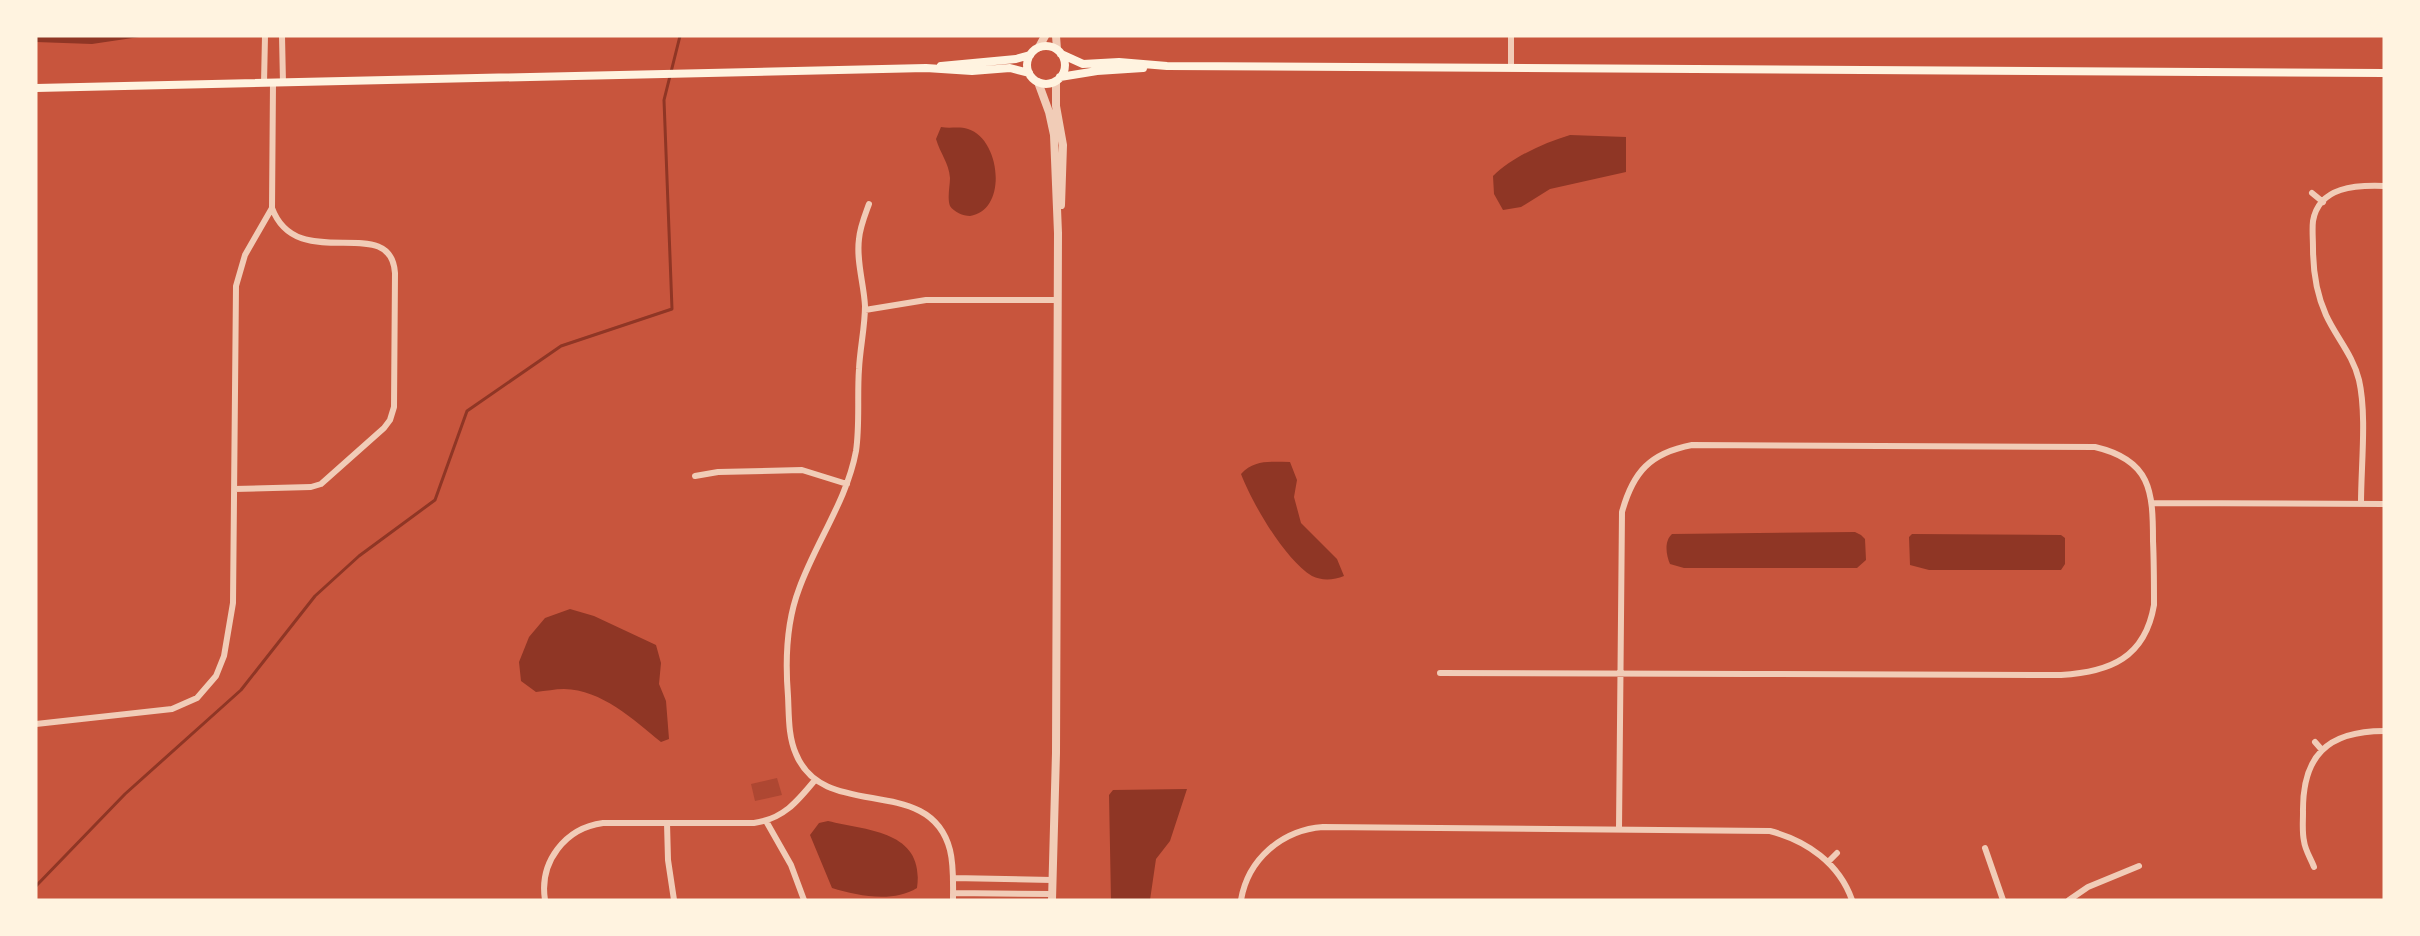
<svg xmlns="http://www.w3.org/2000/svg" width="2420" height="936" font-family="'Titillium Web',sans-serif">
<style>
.green{fill:#ae4732}
.water{fill:#8f3625}
.lines{fill:none;stroke-linecap:round;stroke-linejoin:round}
.stream{stroke:#8f3625;stroke-width:3}
.minor{stroke:#f1ccb7;stroke-width:6}
.tertiary{stroke:#f1ccb7;stroke-width:8}
.secondary{stroke:#fff3e0;stroke-width:8}
</style>
<rect width="100%" height="100%" fill="#c8553d"/>
<path class="green" d="M777,778L782,795L755,801L751,784Z"/>
<path class="water" d="M36,36H146L92,44L36,42Z
M941,127C950,129 959,126 968,129C1001,139 1008,211 970,216C963,216 954,212 950,206C947,198 950,186 950,178C949,163 940,153 936,139Z
M1570,135L1626,137V172L1550,189L1521,207L1503,210L1494,194L1493,176C1512,157 1544,143 1570,135Z
M1290,462L1297,480L1294,497L1301,523L1337,559L1344,576C1334,580 1322,581 1312,576C1285,560 1252,503 1241,474C1255,459 1271,462 1290,462Z
M1855,532L1861,535L1865,539L1866,560L1857,568H1684L1670,564C1666,555 1664,541 1672,534Z
M1912,534L2061,535L2065,538V564L2061,570H1929L1910,565L1909,537Z
M570,609L594,616L656,645L661,663L659,684L666,701L669,739L661,742C633,719 602,690 564,689C555,689 546,691 536,692L521,681L519,662L529,637L545,618Z
M1187,789L1170,841L1156,859L1150,900H1111L1109,795L1113,790Z
M828,821C869,831 925,831 917,888C893,903 858,896 832,888L810,835L819,823Z"/>
<g class="lines">
<path class="stream" d="M36,886L125,794L241,690L315,596L359,556L435,500L467,411L561,346L672,309L664,100L680,36"/>
<path class="minor" d="M282,36L283,83
M1511,67V36
M264,83L265,36
M2312,193L2323,202
M869,204C865,215 860,227 859,239C856,261 864,284 865,306C865,327 860,348 859,369C857,396 860,424 856,451C847,500 816,542 799,589C786,623 785,659 788,696C789,715 788,736 796,754C824,823 930,772 950,850C954,866 953,884 953,900
M865,310L926,300H1058
M695,476L718,472L802,470L847,484
M234,489L311,487L321,484L384,428L390,420L394,407L395,273C391,211 297,276 272,208
M2153,503L2384,504
M2361,503C2361,466 2367,415 2359,380C2353,355 2336,337 2326,315C2316,293 2313,272 2313,248C2313,239 2312,229 2313,221C2319,186 2357,185 2384,186
M1440,673C1647,674 1854,674 2061,675C2110,672 2145,658 2154,605C2154,584 2154,562 2153,541C2153,491 2151,460 2095,447L1692,445C1650,453 1633,472 1622,512L1619,829
M36,724L172,709L197,698L216,676L224,656L233,603L236,286L245,255L272,208L273,83
M2315,742L2322,750
M766,821L791,865L804,900
M667,823L668,860L674,900
M1985,848L2003,900
M1828,862L1837,853
M2314,867C2311,859 2305,850 2304,841C2302,832 2303,822 2303,813C2302,756 2327,731 2384,731
M953,878L1052,880
M953,893L1052,894
M545,900C539,862 565,828 603,823H754C783,819 797,802 815,780
M1241,900C1248,859 1282,830 1323,827L1770,831C1807,841 1839,863 1852,900
M2069,900L2088,887L2139,866"/>
<path class="tertiary" d="M1056,36L1057,49
M1039,47L1045,36
M1056,81V106L1063,145L1061,205
M1038,82L1049,112L1054,135L1058,233L1056,753L1052,900"/>
<path class="secondary" d="M1027 65a19 19 0 1 1 38 0a19 19 0 1 1-38 0Z
M1061,54L1083,64L1119,62L1167,66L2384,73
M941,66L1016,59L1030,55
M1060,77L1097,71L1143,68
M36,88L926,68L972,71L1010,68L1029,73"/>
</g>
<rect width="2420" height="936" fill="none" stroke="#fff3e0" stroke-width="75"/>
</svg>
